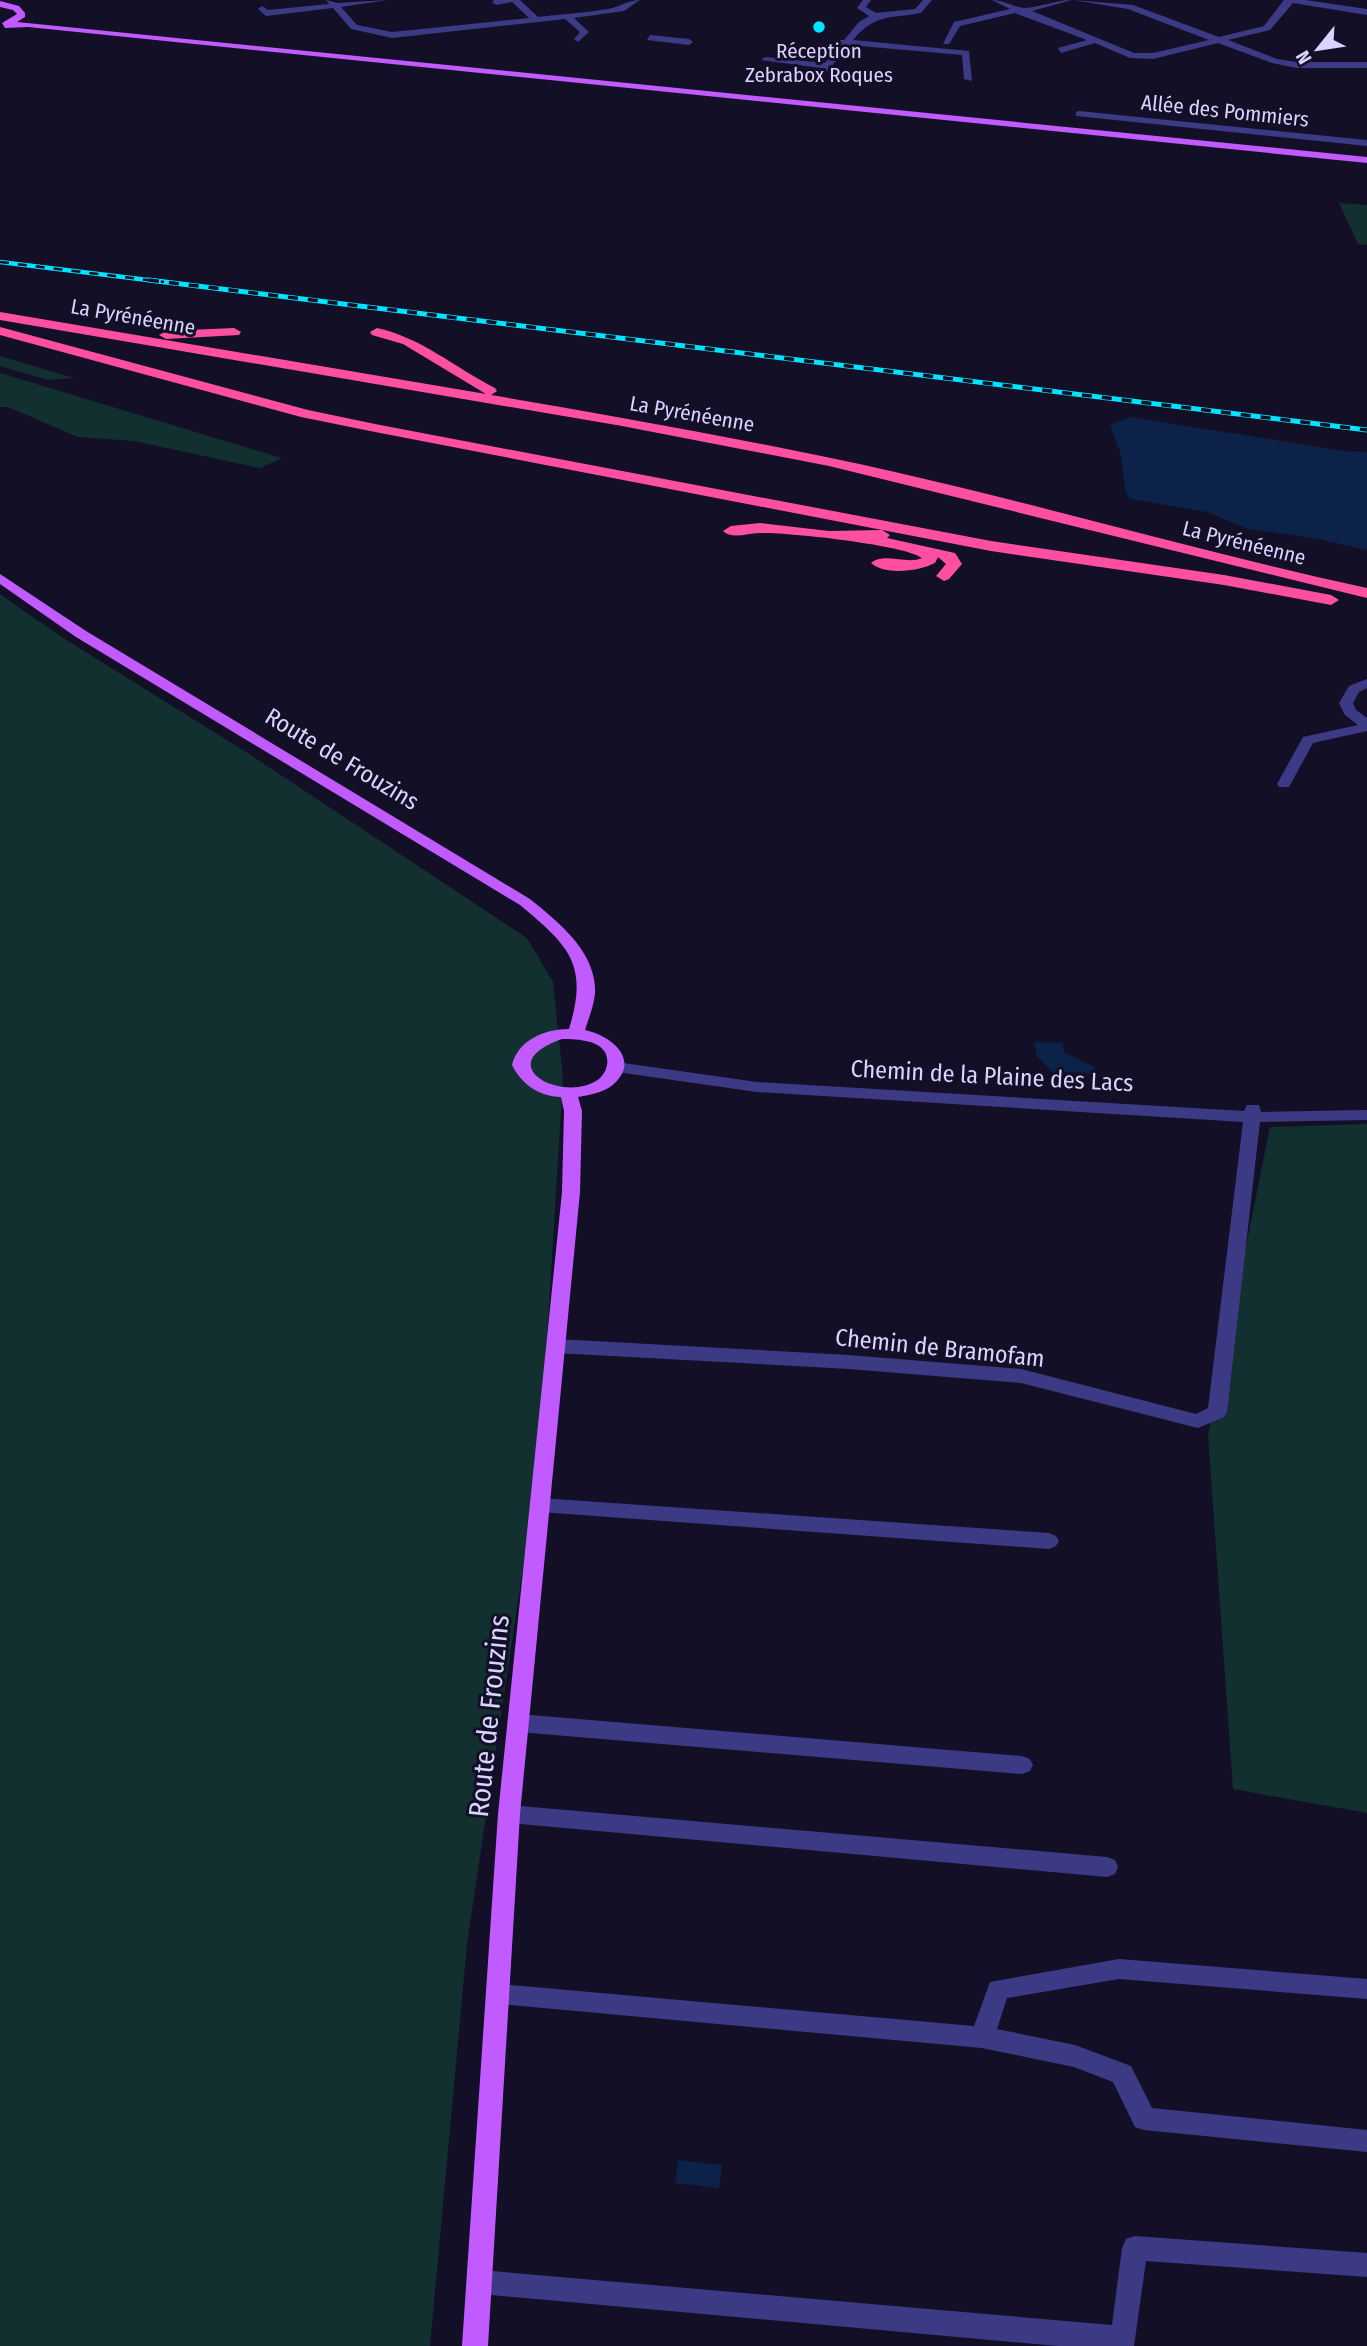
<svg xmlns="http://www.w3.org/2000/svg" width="1367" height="2346" font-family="'Fira Sans Condensed',sans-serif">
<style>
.green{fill:#12302f}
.water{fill:#0c2248}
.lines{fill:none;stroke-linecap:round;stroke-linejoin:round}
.minor{fill:#3d3a85;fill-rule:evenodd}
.major{fill:#c25bff;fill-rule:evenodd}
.highway{fill:#ff4fa3;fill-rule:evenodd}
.rail-far1-casing{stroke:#00e5ff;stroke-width:4.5}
.rail-casing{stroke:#00e5ff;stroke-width:5}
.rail-far1{stroke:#130f26;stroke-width:2.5;stroke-dasharray:9;stroke-linecap:butt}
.rail{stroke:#130f26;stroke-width:3.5;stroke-dasharray:10;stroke-linecap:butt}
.poi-dot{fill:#00e5ff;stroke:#130f26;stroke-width:2.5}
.labels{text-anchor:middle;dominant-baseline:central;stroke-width:6;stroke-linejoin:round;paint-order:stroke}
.far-poi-label{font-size:21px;fill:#d9d4ff;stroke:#130f26}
.far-street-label{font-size:21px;fill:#d9d4ff;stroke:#130f26}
.street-label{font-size:24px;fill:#d9d4ff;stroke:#130f26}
.near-street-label{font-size:28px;fill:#d9d4ff;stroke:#130f26}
</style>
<rect width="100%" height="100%" fill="#130f26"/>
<path class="green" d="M1339,203L1367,205V245L1358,244Z
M0,356L74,378L48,380L0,366Z
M0,373L282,458L260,468L134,441L78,437L8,407H0Z
M0,594L60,636L246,752L527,938L553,982L563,1078L548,1323L537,1473L467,1944L430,2346H0Z
M1367,1124V1813L1233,1789L1208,1435L1270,1127Z"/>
<path class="water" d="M1130,417L1345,451L1367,452V550L1313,538L1248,529L1207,512L1130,499L1125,490L1121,455L1110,425Z
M1034,1042L1062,1043L1064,1052L1096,1068L1094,1073L1052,1072L1037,1056Z
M678,2160L722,2165L719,2188L675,2183Z"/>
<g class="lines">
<path class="minor" d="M326,0L337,3L388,0L341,7L357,25L392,32L529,18L512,2L496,5L492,2L494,0H520L538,17C561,14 585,13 608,9C620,7 628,0 640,0L624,11L574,18L589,32L578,42L574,39L580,32L565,19L392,38L351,29L333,8L266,16L258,9L262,6L268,10L329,4Z
M863,0H871L866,7L876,13L915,9L923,0H932L921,13C889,19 876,13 853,40L969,51L972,81L964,79L962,55L849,45L815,86L810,83L821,68L761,60L765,57L825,63L841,44L840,40H844L859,22L869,16L857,8Z
M992,0C1004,0 1015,8 1026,8C1041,7 1056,0 1072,0L1032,11L1134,53H1153L1209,40L1128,9L1073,0L1133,5L1219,37L1264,26L1284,0H1305L1367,9V15L1293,3L1270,30L1228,40L1277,59L1297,62H1367V68H1297L1272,63L1218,43L1153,59L1130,58L1095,43L1061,53L1058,48L1087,40L1015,13L960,26L949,44H943L954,22L1010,9Z
M650,35L689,39L693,42L689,45L647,40Z
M1079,111L1367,140V146L1076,116V112Z
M1367,679V688L1359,692L1353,703L1356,710L1367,718V731L1313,743L1289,787H1279L1277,784L1303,737L1358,725L1345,715L1339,703L1349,686Z
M616,1062L757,1082L1244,1111L1247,1105H1259L1261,1112L1367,1110V1120L1260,1122L1227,1412L1224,1417L1198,1428L1021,1383L849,1369L556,1353L549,1351L547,1346L549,1341L556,1339L849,1355L1021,1369L1196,1414L1208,1408L1243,1122L757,1092L610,1071L608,1067L610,1063Z
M540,1498L1049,1533L1056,1536L1059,1541L1056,1546L1049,1549L540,1512L533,1510L530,1505L533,1500Z
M518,1714L1022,1756L1030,1759L1033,1765L1030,1771L1022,1774L518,1732L510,1729L507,1723L510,1717Z
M509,1805L1107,1857L1115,1860L1118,1867L1115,1874L1107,1877L509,1823L501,1821L498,1814L501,1807Z
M1119,1959L1367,1979V1999L1119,1979L1007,1998L997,2029L1075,2045L1131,2066L1152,2108L1367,2130V2152L1144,2130L1135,2127L1113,2082L1074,2067L982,2048L499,2004L491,2001L487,1994L491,1987L499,1984L974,2026L990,1982Z
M1135,2236L1367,2253V2277L1146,2261L1134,2346H1058L480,2294L471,2291L467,2282L471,2273L480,2270L1112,2325L1122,2248L1126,2239Z"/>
<path class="major" d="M0,1L19,6L25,13V17L17,22L1367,157V163L28,27L5,28L2,23L17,14L13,10L0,7Z
M0,574L86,631L530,899C557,921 593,949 595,987C596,1001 589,1017 585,1030C613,1036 643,1062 610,1087C601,1093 589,1095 578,1097L582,1111L580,1192L520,1814L488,2346H462L498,1814L562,1192L564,1111L561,1097C539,1096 522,1085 512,1065C518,1040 545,1029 569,1029C589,964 569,946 520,905L76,637L0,584ZM562,1039C578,1039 611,1040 607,1065C606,1071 603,1075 599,1079C564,1105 488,1065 562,1039Z"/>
<path class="highway" d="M0,312L486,394L403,344L372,335L370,332L377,328C422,338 454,367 495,388L497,391L491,395C626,418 761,442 895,472C1053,508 1209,554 1367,588V598L829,466L622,426L0,320Z
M0,327L308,410L375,424L991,541L1224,575L1331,595L1339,600L1331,605L1224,585L991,551L375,432L301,417L0,335Z
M234,328L241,332L239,335L166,339L159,335L166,331Z
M760,523L829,531L882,530L890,535L887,538L955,553L962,564L949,579L944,581L936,576L946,564L938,557L935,563C919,571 886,576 871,563C884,552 907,565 922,558C906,545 787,532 759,533C748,533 732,540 723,531L731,526Z"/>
<g class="rail-far1-casing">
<path id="rail-far1" d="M0,262L164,282"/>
</g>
<g class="rail-casing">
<path id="rail" d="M149,280L1367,430"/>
</g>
<use href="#rail-far1" class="rail-far1"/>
<use href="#rail" class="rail"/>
</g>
<circle class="poi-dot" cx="819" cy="27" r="7"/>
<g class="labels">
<g class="far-poi-label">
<text x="819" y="51">Réception<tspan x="819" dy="24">Zebrabox Roques</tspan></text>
</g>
<g class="far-street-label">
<text transform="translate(1225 111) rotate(6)">Allée des Pommiers</text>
<text transform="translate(133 317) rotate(10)">La Pyrénéenne</text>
<text transform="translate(692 414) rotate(10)">La Pyrénéenne</text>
<text transform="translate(1244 543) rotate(14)">La Pyrénéenne</text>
</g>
<g class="street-label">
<text transform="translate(342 759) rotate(31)">Route de Frouzins</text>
<text transform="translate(992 1076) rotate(3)">Chemin de la Plaine des Lacs</text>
<text transform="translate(940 1348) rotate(6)">Chemin de Bramofam</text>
</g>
<g class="near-street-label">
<text transform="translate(489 1716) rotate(-84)">Route de Frouzins</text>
</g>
</g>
<g transform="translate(1318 49) rotate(240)" stroke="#130f26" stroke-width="5" paint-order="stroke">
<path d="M0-5L12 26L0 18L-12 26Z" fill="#d9d4ff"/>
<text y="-10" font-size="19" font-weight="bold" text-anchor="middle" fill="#d9d4ff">N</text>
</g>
</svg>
